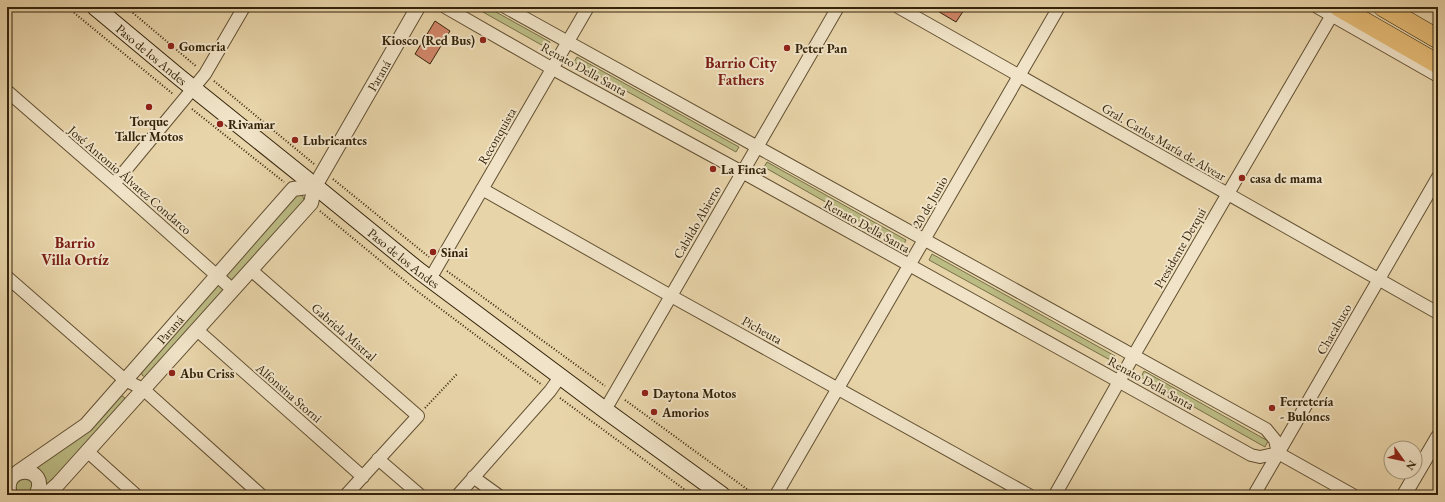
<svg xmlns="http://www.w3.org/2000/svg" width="1445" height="502" font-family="'EB Garamond',serif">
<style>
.green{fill:#bbbb84;stroke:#787048}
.building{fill:#d18669;stroke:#35240b}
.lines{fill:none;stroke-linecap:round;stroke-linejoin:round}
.minor-casing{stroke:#625032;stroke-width:14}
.tertiary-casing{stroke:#625032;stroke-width:16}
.secondary-casing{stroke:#35240b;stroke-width:18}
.trunk-casing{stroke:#35240b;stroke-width:20}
.path{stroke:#35240b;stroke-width:2;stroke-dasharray:1 2;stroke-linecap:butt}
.minor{stroke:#f0e3c7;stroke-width:12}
.tertiary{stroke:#f0e3c7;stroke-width:14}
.secondary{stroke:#f0e3c7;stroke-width:16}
.trunk{stroke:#e4ba74;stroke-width:19}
.poi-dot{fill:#8f2418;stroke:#f0e3c7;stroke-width:1.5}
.labels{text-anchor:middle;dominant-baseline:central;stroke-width:4;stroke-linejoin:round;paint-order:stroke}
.poi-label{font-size:13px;font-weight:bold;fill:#35240b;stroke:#f0e3c7;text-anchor:start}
.street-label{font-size:13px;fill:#35240b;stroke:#f0e3c7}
.quarter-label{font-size:15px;font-weight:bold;fill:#7a1f14;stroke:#f0e3c7}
</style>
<rect width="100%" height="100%" fill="#e8d4a9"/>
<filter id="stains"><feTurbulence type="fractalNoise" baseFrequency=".005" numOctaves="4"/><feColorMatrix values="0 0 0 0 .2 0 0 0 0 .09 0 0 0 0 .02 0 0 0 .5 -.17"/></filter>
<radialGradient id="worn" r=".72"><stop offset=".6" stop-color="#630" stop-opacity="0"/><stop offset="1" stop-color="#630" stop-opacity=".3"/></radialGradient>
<path class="green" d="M474,7H487L550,42L547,48Z
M577,57L739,147L736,152L574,62Z
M767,162L906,240L903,246L764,167Z
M302,194L304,200L233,280L229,279L226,275L296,195Z
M932,254L1115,356L1112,361L929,260Z
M217,285L222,287L223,292L145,377L142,375L141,370Z
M1144,371L1268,441L1265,447L1141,377Z
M120,395L124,397L125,400L45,489L35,468Z
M15,477L33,480L31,495H15Z"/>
<path class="building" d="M931,7H966L956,22Z
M435,21L450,31L430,64L415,54Z"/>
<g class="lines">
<g class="minor-casing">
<path id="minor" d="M445,7L553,69L742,172L1251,455L1260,457L1278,453
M505,7L1266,429L1275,440L1278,453L1353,495
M898,7L1438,313
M1317,7L1438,76
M7,91L114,184L233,290
M114,184L205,74L244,7
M482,189L671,296L1029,495
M251,270L418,416L346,495
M7,277L125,380L143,389L261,495
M430,279L588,7
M197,330L363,477
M605,410L838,7
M87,451L136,495
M378,459L420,495
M473,477L498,495
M458,495L550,391L560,377
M776,495L1059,7
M1055,495L1131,360L1332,15
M1254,495L1438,177"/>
</g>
<g class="tertiary-casing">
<g id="tertiary">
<path id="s1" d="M18,472L86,425L293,189L315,186"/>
<path d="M10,495C0,463 52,465 36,495"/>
<path id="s2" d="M43,495L49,492L58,484L311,203L315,186L418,7"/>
<path d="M1404,495L1438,437"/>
</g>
</g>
<g class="secondary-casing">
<g id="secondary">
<path id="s3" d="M95,7L179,77L315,186L418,270L605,410L722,495"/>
</g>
</g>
<g class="trunk-casing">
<path id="trunk" d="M1339,7L1438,64
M1383,7L1438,39"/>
</g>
<path class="path" d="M67,7L173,94
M126,7L197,67
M214,81L314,164
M192,109L284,182
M333,179L429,257
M320,211L417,291L542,385
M447,271L605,386
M560,398L692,495
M625,400L755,495
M425,408L457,374"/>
<use href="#minor" class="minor"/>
<use href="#tertiary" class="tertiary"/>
<use href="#secondary" class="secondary"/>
<use href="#trunk" class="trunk"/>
</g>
<g class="poi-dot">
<circle cx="483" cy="40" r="4"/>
<circle cx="171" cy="46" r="4"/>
<circle cx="787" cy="48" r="4"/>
<circle cx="149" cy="107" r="4"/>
<circle cx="220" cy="124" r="4"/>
<circle cx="295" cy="140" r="4"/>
<circle cx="713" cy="169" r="4"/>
<circle cx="1242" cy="178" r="4"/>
<circle cx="433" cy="252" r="4"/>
<circle cx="172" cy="373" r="4"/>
<circle cx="645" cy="393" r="4"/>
<circle cx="1272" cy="408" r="4"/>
<circle cx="654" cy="412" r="4"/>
</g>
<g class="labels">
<g class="poi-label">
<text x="475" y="40" text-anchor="end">Kiosco (Red Bus)</text>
<text x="179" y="46">Gomeria</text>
<text x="795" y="48">Peter Pan</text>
<text x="149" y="121" text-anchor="middle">Torque<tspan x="149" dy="15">Taller Motos</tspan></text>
<text x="228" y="124">Rivamar</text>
<text x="303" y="140">Lubricantes</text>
<text x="721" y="169">La Finca</text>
<text x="1250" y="178">casa de mama</text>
<text x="441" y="252">Sinai</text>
<text x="180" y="373">Abu Criss</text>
<text x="653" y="393">Daytona Motos</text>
<text x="1280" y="401">Ferretería<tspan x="1280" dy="15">- Bulones</tspan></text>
<text x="662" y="412">Amorios</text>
</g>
<g class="street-label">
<text stroke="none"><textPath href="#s3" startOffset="74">Paso de los Andes</textPath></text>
<text transform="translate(584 69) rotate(29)">Renato Della Santa</text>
<text stroke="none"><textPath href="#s2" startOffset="542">Paraná</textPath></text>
<text transform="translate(497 136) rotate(-60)">Reconquista</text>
<text transform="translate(1164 142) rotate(30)">Gral. Carlos María de Alvear</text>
<text transform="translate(130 180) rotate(41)">José Antonio Álvarez Condarco</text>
<text transform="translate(930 202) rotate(-60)">20 de Junio</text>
<text transform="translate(697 222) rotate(-60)">Cabildo Abierto</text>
<text transform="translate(867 226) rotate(29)">Renato Della Santa</text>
<text transform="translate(1180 248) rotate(-60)">Presidente Derqui</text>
<text stroke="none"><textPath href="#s3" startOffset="398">Paso de los Andes</textPath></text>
<text stroke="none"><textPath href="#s1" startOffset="210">Paraná</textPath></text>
<text transform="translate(1334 329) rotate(-60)">Chacabuco</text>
<text transform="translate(762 330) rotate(29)">Picheuta</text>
<text transform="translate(344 332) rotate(41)">Gabriela Mistral</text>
<text transform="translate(1151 383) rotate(29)">Renato Della Santa</text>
<text transform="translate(289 393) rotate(41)">Alfonsina Storni</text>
</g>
<g class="quarter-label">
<text x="741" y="62">Barrio City<tspan x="741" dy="17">Fathers</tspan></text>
<text x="75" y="242">Barrio<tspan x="75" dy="17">Villa Ortíz</tspan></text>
</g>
</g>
<rect width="1445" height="502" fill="none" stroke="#e8d4a9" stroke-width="24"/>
<rect x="8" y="8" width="1429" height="486" fill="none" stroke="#35240b" stroke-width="2"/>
<rect x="12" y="12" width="1421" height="478" fill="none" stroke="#35240b"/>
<g transform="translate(1403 460) rotate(123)"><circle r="19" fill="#f0e3c7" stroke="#a5977c"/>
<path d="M0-3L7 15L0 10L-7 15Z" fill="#8f2418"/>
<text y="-6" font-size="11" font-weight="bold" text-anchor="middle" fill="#35240b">N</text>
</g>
<rect width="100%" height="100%" filter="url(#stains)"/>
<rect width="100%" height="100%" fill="url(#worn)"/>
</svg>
